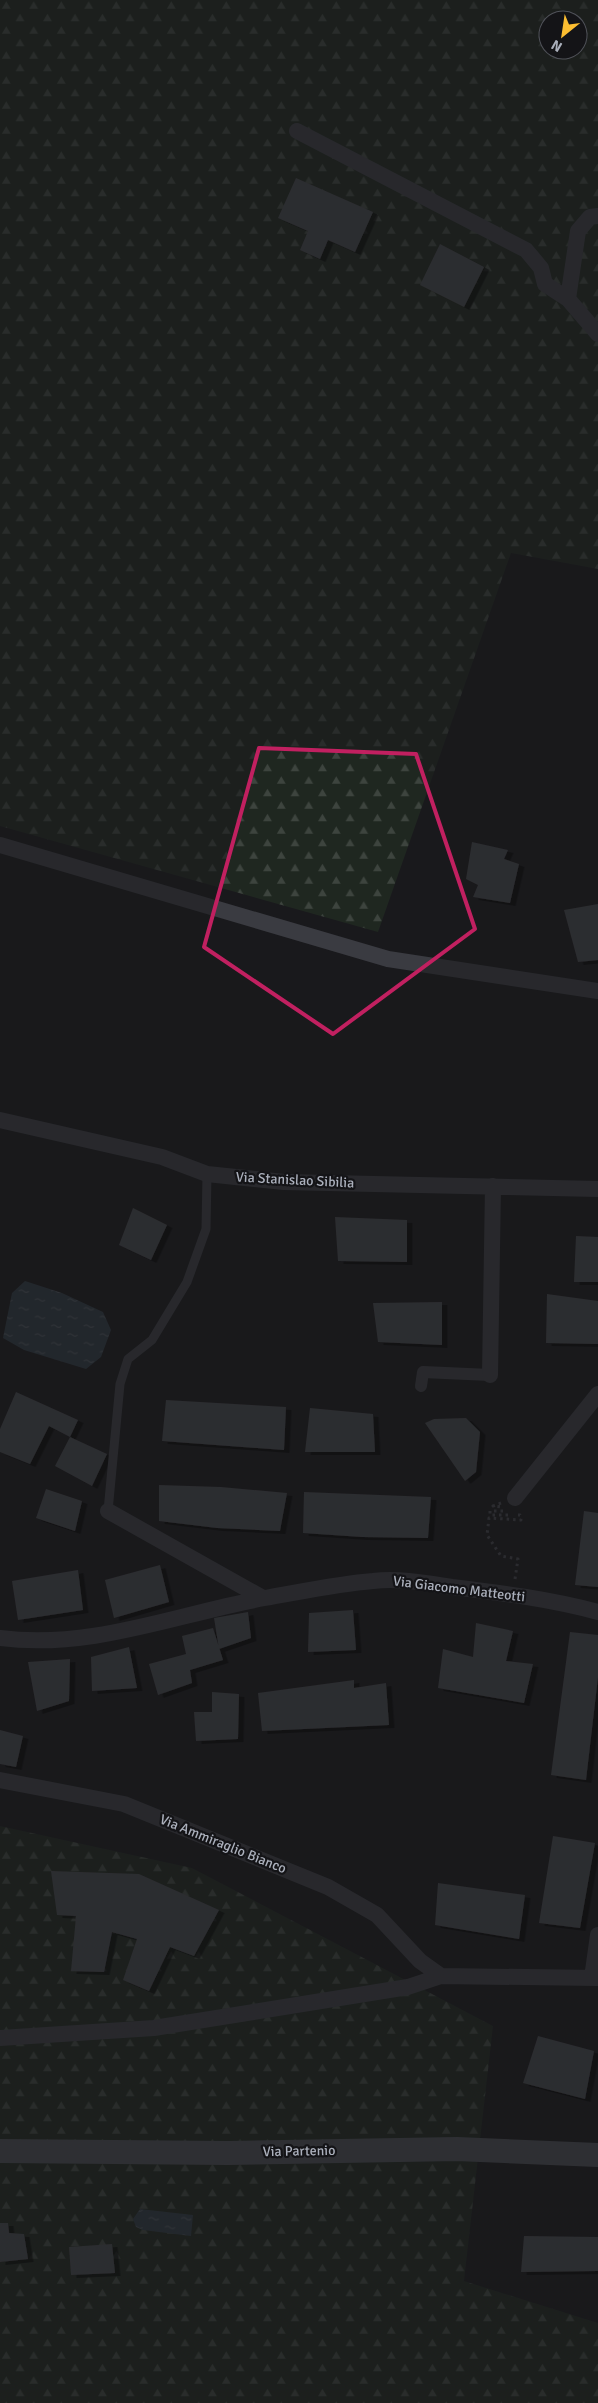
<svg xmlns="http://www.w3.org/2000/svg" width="598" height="2403" font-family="Signika,sans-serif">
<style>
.forest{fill:url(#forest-firs);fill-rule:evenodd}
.water{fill:url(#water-ripples)}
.building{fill:#434449;filter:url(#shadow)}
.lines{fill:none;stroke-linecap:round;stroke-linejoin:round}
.path{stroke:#404248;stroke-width:3;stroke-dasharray:2.5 4;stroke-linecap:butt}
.service{stroke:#3a3b41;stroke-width:9}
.pedestrian{stroke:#3a3b41;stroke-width:12}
.minor{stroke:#3a3b41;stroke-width:16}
.secondary{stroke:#484a51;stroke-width:24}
.marked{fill:none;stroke:#c12060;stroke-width:4;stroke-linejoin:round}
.labels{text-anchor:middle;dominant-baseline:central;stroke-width:4.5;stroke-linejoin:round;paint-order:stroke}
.street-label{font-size:14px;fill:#abb0bc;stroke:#141417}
</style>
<defs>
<pattern id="forest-firs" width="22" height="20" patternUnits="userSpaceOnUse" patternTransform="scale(1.25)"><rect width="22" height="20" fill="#1f2720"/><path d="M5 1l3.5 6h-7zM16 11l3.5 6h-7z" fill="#3d443e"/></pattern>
<pattern id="water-ripples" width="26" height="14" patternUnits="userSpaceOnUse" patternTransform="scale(1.25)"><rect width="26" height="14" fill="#2e3841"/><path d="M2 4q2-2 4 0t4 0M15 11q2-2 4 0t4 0" fill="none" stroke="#4a525a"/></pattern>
<filter id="shadow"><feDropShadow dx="5.5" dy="3" stdDeviation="0" flood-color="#0009"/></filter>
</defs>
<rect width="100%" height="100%" fill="#19191c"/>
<path class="forest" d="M0,0H598V569L511,553L378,932L0,826ZM548,20H578V50H548Z
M0,1826L192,1868L493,2026L464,2281L598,2323V2403H0Z"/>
<path class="water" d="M25,1281L62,1293L103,1312L111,1330L101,1357L86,1369L24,1350L3,1338L12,1293Z
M140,2209L193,2215L191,2236L143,2230L136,2227L133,2219Z"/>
<path class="building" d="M296,178L373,212L355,252L328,240L320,259L300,250L308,231L278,218Z
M440,244L484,267L464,307L420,285Z
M472,842L508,850L504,859L519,864L510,903L473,897L478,885L466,879Z
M598,904V960L578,962L564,910Z
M133,1208L167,1225L151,1260L119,1245Z
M335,1217L407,1220V1262L338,1261Z
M576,1236L598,1237V1282H574Z
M547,1294L598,1301V1344L546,1343Z
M442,1302V1345L378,1342L373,1303Z
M16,1392L78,1420L70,1437L49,1426L30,1464L0,1452V1429Z
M166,1400L286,1407L284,1450L162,1441Z
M310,1408L373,1414L375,1452H305Z
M466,1418L480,1432L476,1472L465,1481L425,1423L434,1419Z
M70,1437L107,1454L92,1486L55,1466Z
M159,1485L221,1487L287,1493L280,1531L217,1528L159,1521Z
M46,1489L82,1501L75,1531L36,1518Z
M304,1492L431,1497L428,1538L362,1537L303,1533Z
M584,1511L598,1513V1587L575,1585Z
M160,1565L169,1602L114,1618L105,1580Z
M78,1570L83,1610L18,1620L12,1581Z
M353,1610L356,1650L308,1652L309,1613Z
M248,1612L251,1638L219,1649L214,1618Z
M476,1623L513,1631L506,1661L533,1664L524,1703L438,1688L443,1649L473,1657Z
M213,1628L223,1660L190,1670L192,1683L158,1695L149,1664L186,1654L182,1636Z
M570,1632L598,1635V1677L586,1780L551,1775Z
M129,1647L137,1688L92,1691L91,1657Z
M70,1659L69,1701L37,1711L28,1662Z
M354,1680V1688L386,1683L389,1725L262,1731L258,1693Z
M212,1692L239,1694L238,1739L196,1741L194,1712H212Z
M0,1730L23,1736L16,1767L0,1764Z
M553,1836L595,1843L580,1928L539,1923Z
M51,1871L139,1874L219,1910L194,1956L170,1947L149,1991L123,1980L137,1939L112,1932L104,1972L71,1971L76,1916L57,1915Z
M438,1883L525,1895L519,1939L435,1925Z
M538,2036L594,2051L585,2099L523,2083Z
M0,2223H8L9,2233L24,2234L28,2259L0,2262Z
M524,2236L598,2237V2271L521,2272Z
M112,2244L115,2273L71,2275L69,2247Z"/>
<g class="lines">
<path class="path" d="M501,1503L493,1506L501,1507
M503,1511H490V1515H510
M515,1579L518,1559L501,1556L487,1535L489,1518L521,1520L520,1515H518"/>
<path class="service" d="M108,1511L120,1384L128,1359L152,1340L187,1282L206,1229L207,1174"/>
<path class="pedestrian" d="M421,1386L423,1372L490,1375"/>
<path class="minor" d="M297,131L526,250L541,268L545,284L568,299L598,334
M568,299L578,231L590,217L598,216
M0,845L388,959L598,991
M0,1120L162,1157L207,1174L284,1182L598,1189
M490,1375L493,1186
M515,1498L598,1394
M108,1511L263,1598
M0,1638C91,1650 177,1614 265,1598C300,1592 337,1584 373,1581C400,1578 426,1583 452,1587C502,1593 550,1599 598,1612
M0,1780L124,1804L328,1887L377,1915L420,1961L441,1976
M592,1978L598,1935
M0,2038L154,2028L408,1987L441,1976L598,1978"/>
<path class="secondary" d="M0,2151L228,2153L457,2149L598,2155"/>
</g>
<path d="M0 0H598V2403H0ZM259,748L416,754L475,929L333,1034L204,947Z" fill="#19191c" fill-opacity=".55" fill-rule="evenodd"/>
<path class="marked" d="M259,748L416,754L475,929L333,1034L204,947Z"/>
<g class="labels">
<g class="street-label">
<text transform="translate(295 1180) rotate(3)">Via Stanislao Sibilia</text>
<text transform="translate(459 1589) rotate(7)">Via Giacomo Matteotti</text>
<text transform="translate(223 1844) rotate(22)">Via Ammiraglio Bianco</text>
<text transform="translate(299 2151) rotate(-1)">Via Partenio</text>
</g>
</g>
<g transform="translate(563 35) rotate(210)"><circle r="24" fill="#141417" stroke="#505259"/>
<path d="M0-4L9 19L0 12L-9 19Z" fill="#fcbe31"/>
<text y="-8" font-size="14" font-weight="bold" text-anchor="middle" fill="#abb0bc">N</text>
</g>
</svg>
